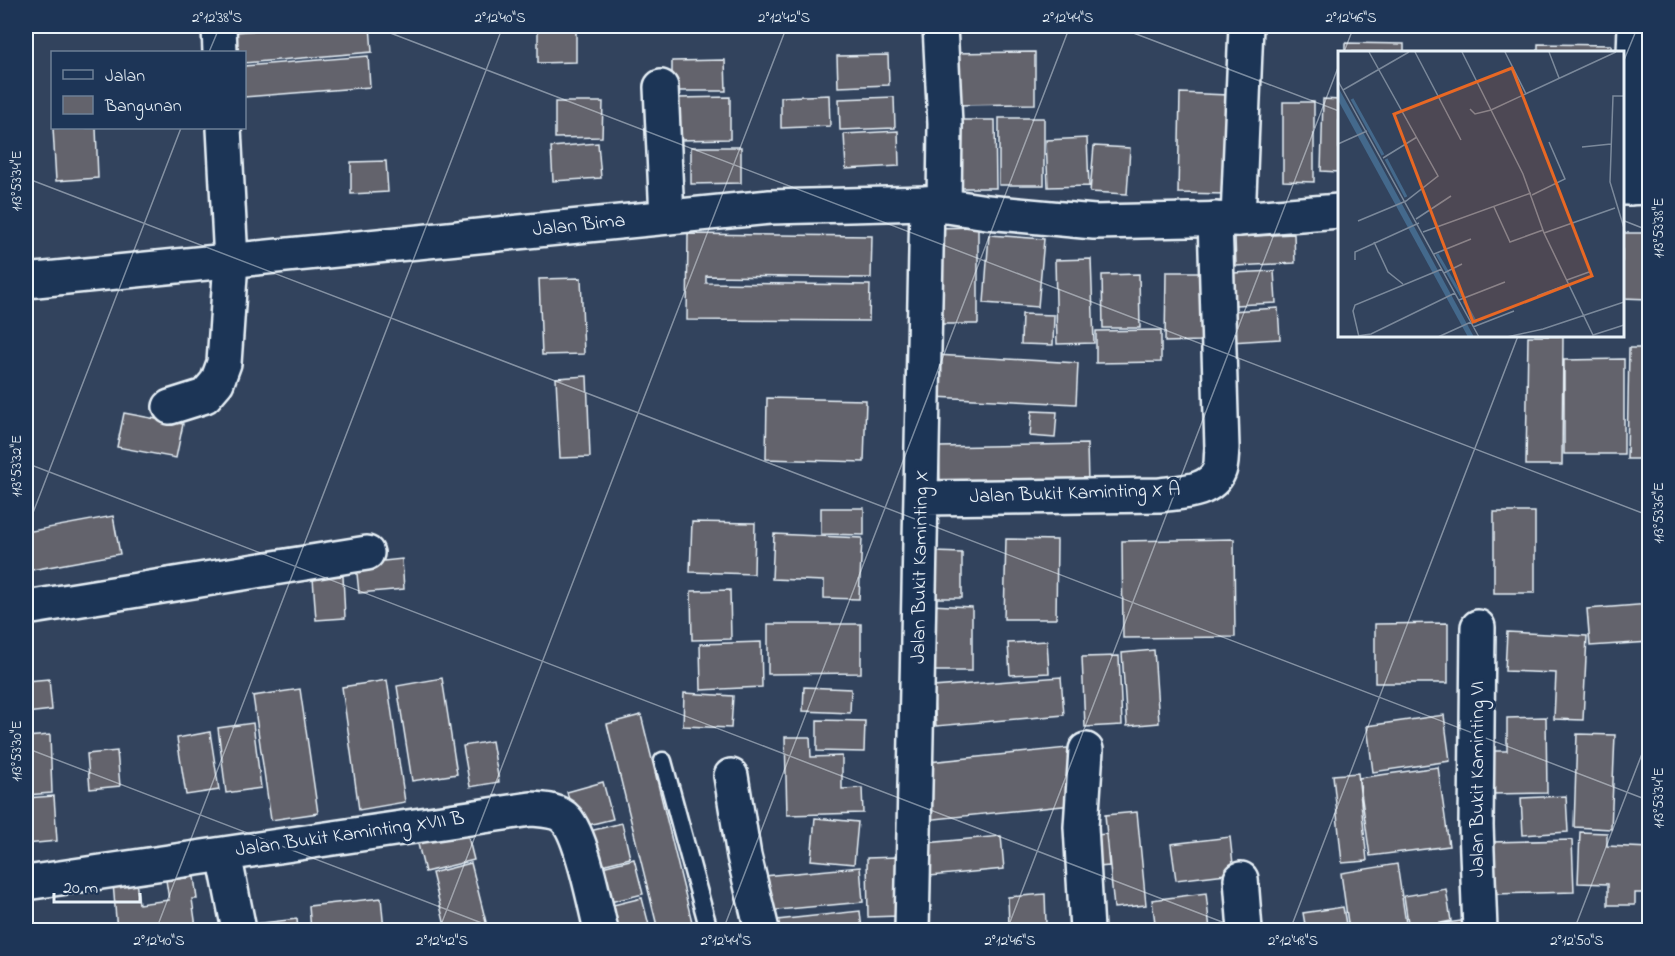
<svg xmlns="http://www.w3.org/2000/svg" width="1675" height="956" font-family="'Indie Flower',sans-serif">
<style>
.building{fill:#63636c;stroke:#e8f1f8;stroke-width:1.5}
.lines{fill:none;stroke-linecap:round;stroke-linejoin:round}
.service-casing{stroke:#e8f1f8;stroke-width:21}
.minor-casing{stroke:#e8f1f8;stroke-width:38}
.tertiary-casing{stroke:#e8f1f8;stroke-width:38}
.service{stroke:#1d3557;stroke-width:16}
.minor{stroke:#1d3557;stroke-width:33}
.tertiary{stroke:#1d3557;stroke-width:33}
.ticks{fill:none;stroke:#e8f1f8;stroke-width:1.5;stroke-opacity:0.45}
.labels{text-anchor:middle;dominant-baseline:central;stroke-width:6;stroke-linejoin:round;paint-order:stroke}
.street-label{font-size:20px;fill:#e8f1f8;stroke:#1d3557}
.inset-river{fill:none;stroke:#44698c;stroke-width:3}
.inset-road{fill:none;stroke:#7b899b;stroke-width:1.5}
.view{fill:#e86824;fill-opacity:0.15;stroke:#e86824;stroke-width:3}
.inset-edge{fill:none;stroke:#e8f1f8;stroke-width:3}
.neatline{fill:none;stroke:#e8f1f8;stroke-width:2}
.ticks-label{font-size:15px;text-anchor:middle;fill:#e8f1f8}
</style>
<rect width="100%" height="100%" fill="#32435d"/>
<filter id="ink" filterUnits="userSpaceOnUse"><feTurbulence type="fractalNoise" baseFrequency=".0167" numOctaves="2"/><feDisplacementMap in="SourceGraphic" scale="12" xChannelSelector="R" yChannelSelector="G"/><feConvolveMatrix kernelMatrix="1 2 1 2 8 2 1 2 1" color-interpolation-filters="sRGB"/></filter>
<g filter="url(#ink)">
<path class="building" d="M309,26H370L372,52L244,63V52H238L236,32Z
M538,26H576V62L538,63Z
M817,26H863V29L817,31Z
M1345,43L1404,44V52H1345Z
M1538,44L1611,45V52H1538Z
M1035,52V104L950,105L949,53Z
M888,55L889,85L838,87L837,56Z
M368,56L370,87L244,97V66Z
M725,60L726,91H672V61Z
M1180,93L1228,95L1225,194L1178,193Z
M829,95L830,126L781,128V97Z
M730,97V139L679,140L678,98Z
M894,97L895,128L840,130L839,99Z
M1323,99L1339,100V172L1321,171Z
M555,102H603L602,137L555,138Z
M1283,102H1314V182L1283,181Z
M999,118H1044V185H999Z
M950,120H995L996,188H950Z
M53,128H96L98,178L56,181Z
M898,131L899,166L846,169L844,134Z
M1087,138L1089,186L1048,187L1046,140Z
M598,143L601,178L553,181L551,147Z
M1094,146L1130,148L1127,194L1090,192Z
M691,147H741V183L691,184Z
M386,161L388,192L351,194V162Z
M978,227V324H934V228Z
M1622,233H1650V299L1622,298Z
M688,234L872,236L871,278L706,276V283L870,285L869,321L687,320Z
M1294,234L1295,263L1236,266L1235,237Z
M989,235L1044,239L1038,307L984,303Z
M1091,259L1094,343L1057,344L1055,260Z
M1274,271L1276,303L1235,305L1233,273Z
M1166,272H1201V341L1165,342Z
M1139,274L1140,328H1103L1102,275Z
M581,278L584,354L542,355L539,279Z
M1278,308L1280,339L1231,342L1230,311Z
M1022,314L1054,315L1053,345L1021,344Z
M1161,330V362L1096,363V331Z
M1528,336H1563L1562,465H1526Z
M1629,348H1650V459H1627Z
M936,355L1078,363L1076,404L934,397Z
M1624,359V454H1564V360Z
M587,376L590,457L560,458L556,378Z
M767,398L866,400L864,462L766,459Z
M1032,411L1057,412L1055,438L1030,436Z
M124,413L183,424L176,458L117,447Z
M1087,444L1088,484L940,487L939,447Z
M821,508H864V535L821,534Z
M1494,512H1535V593H1494Z
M113,516L120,554L26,571V532Z
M692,522L755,523L754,574L690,572Z
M774,534L862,538L859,599L824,598V581L772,579Z
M1006,539L1057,540L1056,619H1004Z
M1234,539L1235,637L1123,638L1122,541Z
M935,552L962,553V598H934Z
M402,559L404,589L359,593L356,564Z
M343,576L345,618L316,620L313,578Z
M730,590L731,639L692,640L691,591Z
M1650,604V642L1590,646L1587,609Z
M930,605L972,607V671H926Z
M1448,623V683H1375V624Z
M768,624H861V673L768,674Z
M1507,632L1587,636L1583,720L1554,719L1556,673L1505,671Z
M1047,641L1049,673L1010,675L1008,643Z
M761,642L762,687L701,690L700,644Z
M1154,650L1159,723L1127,726L1122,653Z
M1119,656L1122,725L1085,727L1082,657Z
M1061,677L1064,715L936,726L933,687Z
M442,678L457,774L412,781L397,686Z
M49,679L52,710L26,713V681Z
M387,680L405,802L359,810L342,687Z
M804,687L851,689L850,713L803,711Z
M300,689L318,813L271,820L253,696Z
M684,693L733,696L731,728L683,726Z
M641,715L694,930H658L607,724Z
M1444,715L1450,761L1373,772L1367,726Z
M1546,717L1547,793L1492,794L1491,751H1507V718Z
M817,720L865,721L864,752L817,751Z
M253,723L261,788L226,793L218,728Z
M210,732L219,790L186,795L177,738Z
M1577,734L1615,735L1611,829L1574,827Z
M50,735L52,793L26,795V737Z
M785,737H810L811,757L842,756V789L862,788L863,813L787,815Z
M492,741L499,782L470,787L463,746Z
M1077,747L1082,804L925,820L919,763Z
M117,751L120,786L90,789L87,754Z
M1438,767L1449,846L1370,856L1359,778Z
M1358,773L1367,861L1342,863L1333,775Z
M603,782L613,819L576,828L567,792Z
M54,796L57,841L26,844V798Z
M1566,796L1568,832L1523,835L1521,798Z
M1137,812L1146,905L1114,908L1105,815Z
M815,818L858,822L854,864L811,860Z
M622,823L630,858L590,868L582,833Z
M465,824L474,860L425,872L416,836Z
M1580,832L1607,833V846L1650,848V893H1635V905H1608V884L1578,883Z
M1106,834L1109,866L1087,868L1085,836Z
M1001,836L1004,869L930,876L926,843Z
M1230,837L1234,873L1176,880L1171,844Z
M1572,840L1574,892L1494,894L1492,842Z
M897,857L898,916L868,917L867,858Z
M634,859L643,894L602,904L594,869Z
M471,863L488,930H446L432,873Z
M1397,864L1407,930H1349L1341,873Z
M860,867L863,902L767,911L764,876Z
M194,877L197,899H192L196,927L167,930H117L113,883L136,881L139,904L169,900L166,880Z
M1446,889L1451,921L1409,929L1404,896Z
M1206,893L1210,930H1156L1152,900Z
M1045,894L1046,924L1009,926L1008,897Z
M381,898L384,930H311L309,906Z
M642,898L650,929L642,930H606L601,908Z
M1343,907L1347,930H1306L1303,913Z
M860,911L862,930H778L777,920Z
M297,919L298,930H255L254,924Z
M1467,920L1468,930H1409V929Z"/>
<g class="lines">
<g class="service-casing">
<path id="service" d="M663,761L709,930"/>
</g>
<g class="minor-casing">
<path id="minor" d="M219,26L220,52
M940,26L945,124L944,206
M661,87L667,217
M1629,188L1635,26
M1238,219L1246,26
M170,407L205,396L217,382L224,363L231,261L224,128
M922,498L1160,495C1179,492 1210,493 1219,471C1222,465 1221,455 1222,448L1215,219
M26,608L367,553
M1478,627L1476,826L1480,930
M1086,750L1081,827L1087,930
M731,776L744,856L762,930
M224,854L239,930
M1241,879L1245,930
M26,883L531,809C543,810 558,810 566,819C582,836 595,905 601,930
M912,930L927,203"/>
</g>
<g class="tertiary-casing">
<path id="tertiary" d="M1622,188L1650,187
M26,281L770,207L927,203L987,212L1094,222L1238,219L1339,211"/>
</g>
<use href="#service" class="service"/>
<use href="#minor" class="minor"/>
<use href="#tertiary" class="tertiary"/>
</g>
</g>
<path class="ticks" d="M372,26L1650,516M1115,26L1339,111M209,52L220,26M1344,52L1354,26M1622,65L1638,26M26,178L1650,801M1622,220L1650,231M26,463L1243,930M26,531L181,128M26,748L500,930M156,930L503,26M439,930L787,26M723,930L1070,26M1007,930L1339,65M1290,930L1518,336M1574,930L1650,733"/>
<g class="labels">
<g class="street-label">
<text transform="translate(579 226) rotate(-6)">Jalan Bima</text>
<text transform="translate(1075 494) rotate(-2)">Jalan Bukit Kaminting X A</text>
<text transform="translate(921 567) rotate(-89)">Jalan Bukit Kaminting X</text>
<text transform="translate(1478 779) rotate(-90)">Jalan Bukit Kaminting VI</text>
<text transform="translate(350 835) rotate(-8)">Jalan Bukit Kaminting XVII B</text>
</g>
</g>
<g transform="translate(1338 51)">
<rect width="286" height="286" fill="#32435d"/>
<path d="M0,36L32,94L136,286H130L0,49Z" fill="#44698c"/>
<path class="inset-river" d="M14,48L45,104M48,108L68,146M99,203L124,246M126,250L138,272"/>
<path class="inset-road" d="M77,1L123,89M124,1L185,123L206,182L255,284L286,274M167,1L188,43M211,1L221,27M0,30L141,286M5,39L71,1M286,45H275L272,131L286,177M132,58L137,63L153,59L278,1M0,93L29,80M244,96L273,93M45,107L79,86M194,144L227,128L211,91M156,156L172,191L205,179M78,168L113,145M20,170L68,150L100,125L31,1M85,181L193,142M206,182L277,157M36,191L50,221L65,233M96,203L133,188M17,209V201L81,172M106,222L124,213M229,229L251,221M199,245L231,233M121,249L167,231M135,276L176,260M12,286L33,283L117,242M21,286L15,260L17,254L104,218M100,286L133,271M169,286L205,278L286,251"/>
<path class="view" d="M174,17L254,225L135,271L56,63Z"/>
<rect width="286" height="286" class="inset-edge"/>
</g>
<rect width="1675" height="956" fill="none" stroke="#1d3557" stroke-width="66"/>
<rect x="51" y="51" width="195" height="78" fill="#1d3557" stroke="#6e8097" stroke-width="1.5"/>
<rect x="63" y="70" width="30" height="9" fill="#1d3557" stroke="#6e8097" stroke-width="1.5"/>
<text x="105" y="81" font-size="18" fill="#e8f1f8">Jalan</text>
<rect x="63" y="96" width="30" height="18" fill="#63636c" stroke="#6e8097" stroke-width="1.5"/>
<text x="105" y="111" font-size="18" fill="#e8f1f8">Bangunan</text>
<path d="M54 893v9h86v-9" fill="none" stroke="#e8f1f8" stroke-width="3"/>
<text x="63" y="893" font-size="18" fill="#e8f1f8" stroke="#1d3557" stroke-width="4.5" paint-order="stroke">20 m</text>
<rect x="33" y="33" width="1609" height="890" class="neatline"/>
<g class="ticks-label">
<text x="217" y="22">2°12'38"S</text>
<text x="500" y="22">2°12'40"S</text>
<text x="784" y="22">2°12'42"S</text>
<text x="1068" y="22">2°12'44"S</text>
<text x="1351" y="22">2°12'46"S</text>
<text transform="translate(16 181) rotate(-90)" y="5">113°53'34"E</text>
<text transform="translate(1658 228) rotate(-90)" y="5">113°53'38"E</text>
<text transform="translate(16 466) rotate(-90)" y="5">113°53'32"E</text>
<text transform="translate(1658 513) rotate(-90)" y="5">113°53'36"E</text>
<text transform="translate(16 751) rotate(-90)" y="5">113°53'30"E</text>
<text transform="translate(1658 798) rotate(-90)" y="5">113°53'34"E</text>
<text x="159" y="945">2°12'40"S</text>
<text x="442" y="945">2°12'42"S</text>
<text x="726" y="945">2°12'44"S</text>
<text x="1010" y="945">2°12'46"S</text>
<text x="1293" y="945">2°12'48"S</text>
<text x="1577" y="945">2°12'50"S</text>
</g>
</svg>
